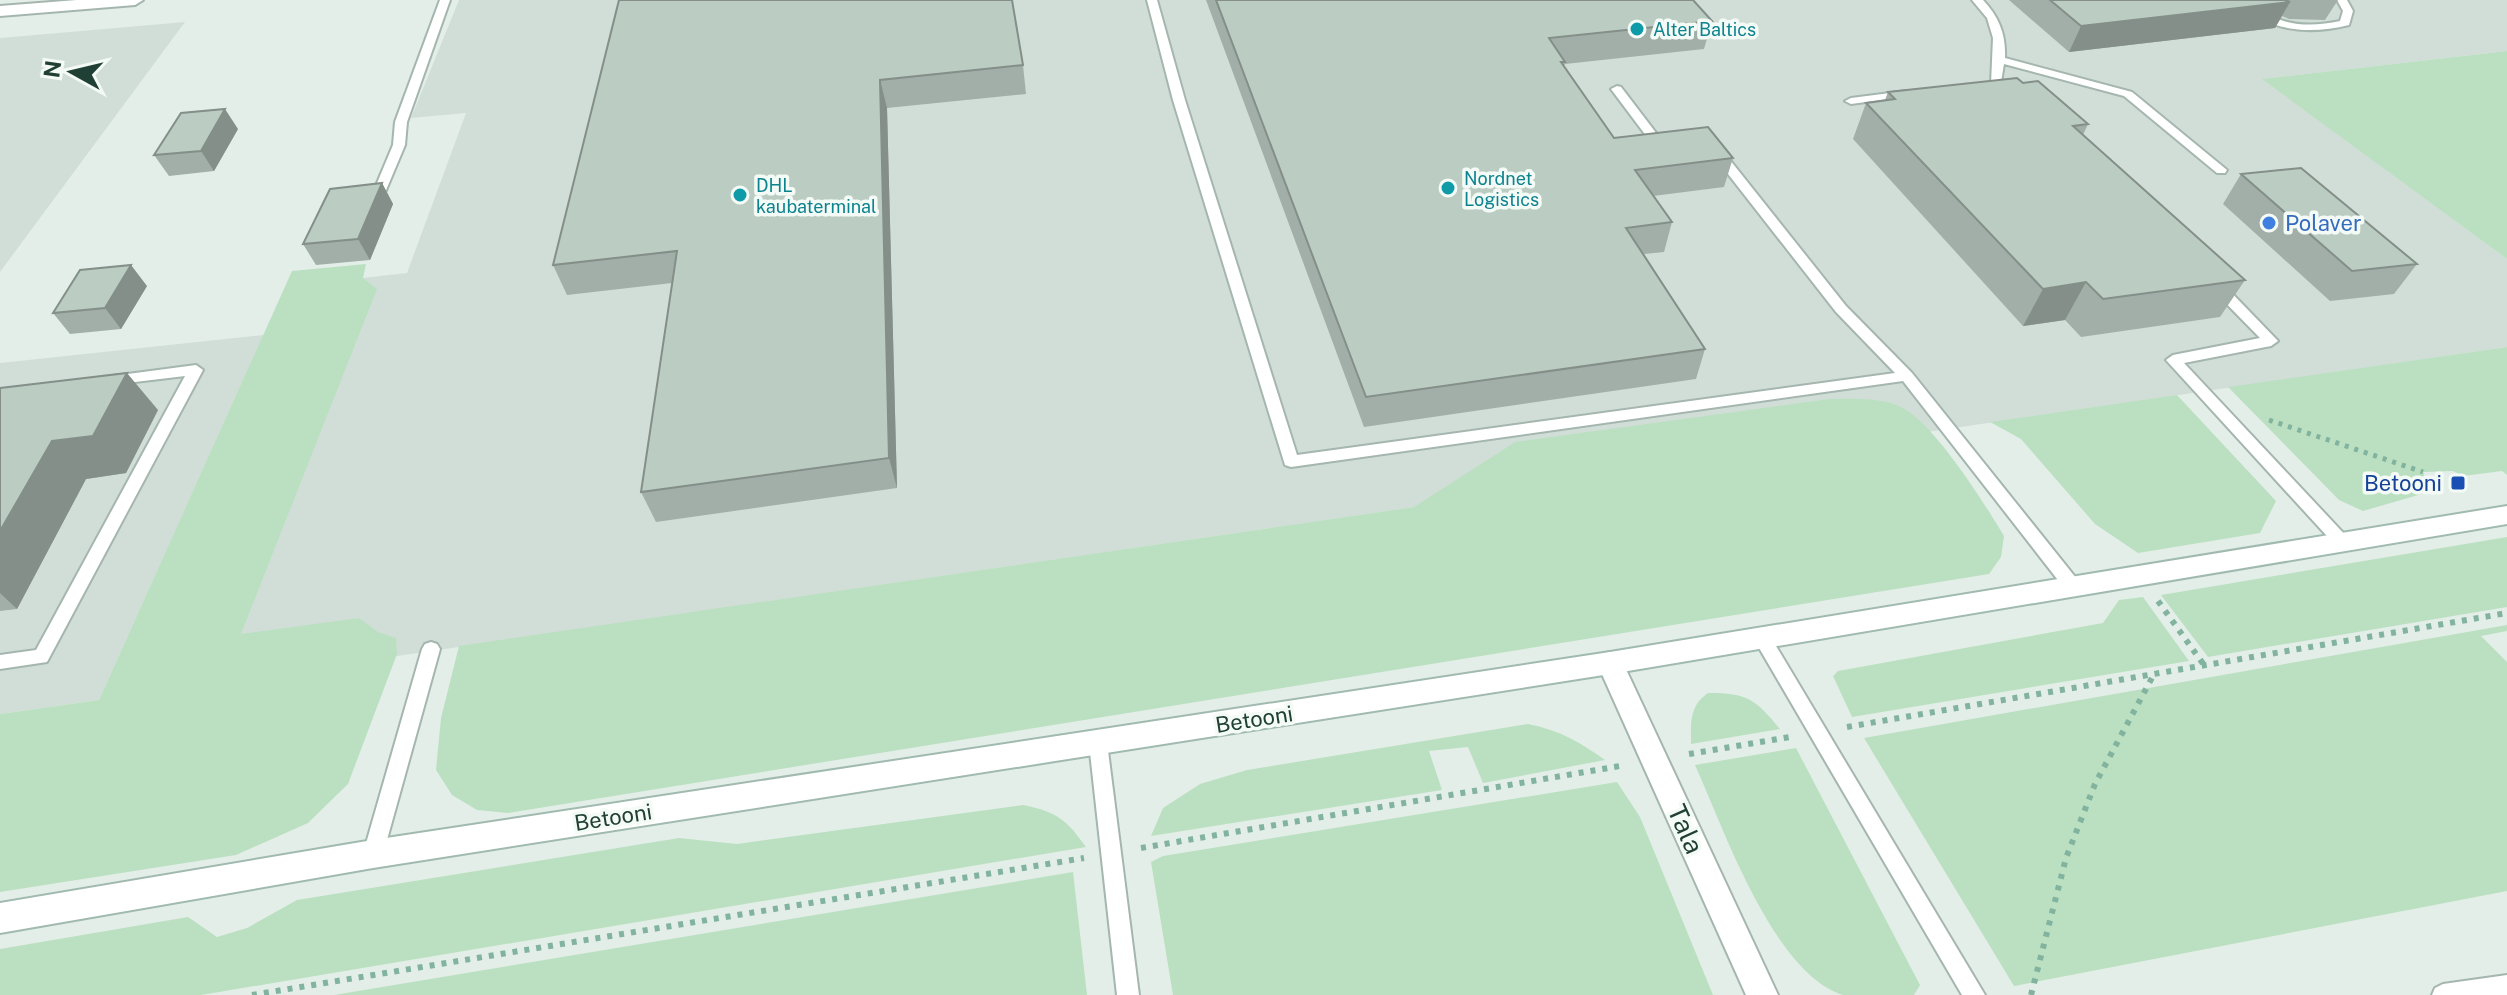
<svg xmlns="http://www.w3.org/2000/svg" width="2507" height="995" font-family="'Public Sans',sans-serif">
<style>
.built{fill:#d1ded7}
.green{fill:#bbe0c1}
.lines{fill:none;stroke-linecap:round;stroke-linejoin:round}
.lane-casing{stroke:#a5b6af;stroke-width:4}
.street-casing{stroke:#a5b6af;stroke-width:4}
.secondary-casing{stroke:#a1baaf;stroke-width:4}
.path-far1{stroke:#82b39e;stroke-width:5;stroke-dasharray:4 6;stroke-linecap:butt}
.path{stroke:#82b39e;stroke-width:6;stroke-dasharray:5 7;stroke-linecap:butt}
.lane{fill:#fff;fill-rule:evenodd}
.street{fill:#fff;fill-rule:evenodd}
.secondary{fill:#fff;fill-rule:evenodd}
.wall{fill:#a1afa8}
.shaded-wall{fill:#838f88}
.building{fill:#bbccc3;stroke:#838f88;stroke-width:2}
.culture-dot{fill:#0f9aa8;stroke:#f4faf6;stroke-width:3}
.shop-dot{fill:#3f7fe0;stroke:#f4faf6;stroke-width:3}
.transit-dot{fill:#1a4fb4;stroke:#f4faf6;stroke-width:3}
.labels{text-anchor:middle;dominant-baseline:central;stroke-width:7;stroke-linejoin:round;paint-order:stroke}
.far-culture-label{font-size:18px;fill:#0d838f;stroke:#f4faf6;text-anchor:start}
.shop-label{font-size:22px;fill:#366cbe;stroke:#f4faf6;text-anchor:start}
.transit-label{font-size:22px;fill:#164399;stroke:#f4faf6;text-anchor:end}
.street-label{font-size:22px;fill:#214035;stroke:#f4faf6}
.near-street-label{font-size:26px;fill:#214035;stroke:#f4faf6}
</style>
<rect width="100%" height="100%" fill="#e3eee8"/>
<path class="built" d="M459,0H2507V51L2263,79L2507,259V347L185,687L353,279L407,273L466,113L411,118Z
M185,22L0,272V38Z
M264,335L99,700L0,714V363Z"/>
<path class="green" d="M2507,51V259L2262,79Z
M366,264L363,278L377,289L241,634L359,618L378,632L396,638L397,654L348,784L308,823L236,855L0,892V714L99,700L292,271Z
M2507,347V475L2502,471L2463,476L2453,471L2423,472L2432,491L2363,511L2339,500L2228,387Z
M2177,395L2276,501L2260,533L2138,553L2095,524L2021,439L1990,422Z
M1829,399C1851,399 1883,397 1903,408C1935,425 1985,504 2004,536L2001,557L1989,574L508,813L477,810L452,795L436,770L441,718L459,646L1414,507L1515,442Z
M2507,537V607L2208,657L2161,595Z
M2143,597L2189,661L1852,717L1833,676L1838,671L2103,623L2119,600Z
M2507,625V631L2481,636L2507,662V891L2014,986L1864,738Z
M1708,693C1748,693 1755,699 1780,729L1691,744C1691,723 1689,706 1708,693Z
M1528,724C1559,730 1580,742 1605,760L1483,783L1468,747L1429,751L1442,790L1151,836L1163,808L1200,784L1247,770Z
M1796,748L1920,985L1914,995H1843C1773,973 1724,829 1695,765Z
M1617,782L1640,817L1713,995H1173L1151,862L1163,856Z
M1023,805C1057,812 1066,819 1086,847L201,995H0V949L188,917L217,937L247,928L297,900L679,838L737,844Z
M1073,872L1087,995H334Z"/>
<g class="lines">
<g class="lane-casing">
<path id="lane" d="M440,0H450L407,122L405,145L384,195L382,198H374L372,195L393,145L395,122Z
M1147,0H1157L1185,100L1297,455L1895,373L1836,312L1714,156V150H1722L1846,306L1912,373L2080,583L2082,588L2080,593H2068L1903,381L1291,467L1285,465L1173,100Z
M1972,0H1983C1999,17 2006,34 2005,58L2132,92L2227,170L2225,173H2217L2124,96L2004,64L2001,82L1991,84L1993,38L1987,18Z
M2237,0C2252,0 2258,9 2271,16C2293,27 2317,26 2340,21L2343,11L2337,0H2347L2353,11L2349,25C2308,35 2267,32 2237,0Z
M1617,86L1621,87L1663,142L1670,143V149H1656L1611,89Z
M1906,91L1912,94L1910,96L1851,104L1845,101L1851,98Z
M2217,282L2222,283L2278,341L2271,346L2184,363L2349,539L2351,543L2349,547H2337L2166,360L2173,355L2260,338L2212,289L2210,286L2212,283Z
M196,365L203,370L47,662L0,669V655L36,650L185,376L110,385L103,380L105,377Z
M1761,629L1767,631L1985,995H1962L1755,641L1752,636L1755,631Z
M431,642L437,644L440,649L383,854L380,860L373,863L366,860L363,854L422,649L425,644Z
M1098,735L1105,737L1107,743L1139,995H1117L1089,743L1091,737Z
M2507,975V995H2432L2435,988L2443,984Z"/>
</g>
<g class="street-casing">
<path id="street" d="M77,0H143L135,5L0,16V6Z
M1610,652L1619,655L1623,663L1778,995H1746L1597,663L1601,655Z"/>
</g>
<g class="secondary-casing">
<path id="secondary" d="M2507,506V524L1610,674L373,868L0,933V903L373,840L1610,652Z"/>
</g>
<path class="path-far1" d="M2269,420L2423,472"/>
<path class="path" d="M2158,601L2204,665
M1847,727L2507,613
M1689,754L1790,737
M1141,848L1620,766
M252,995L1084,858
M2031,995L2066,858L2095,784L2154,674"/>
<use href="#lane" class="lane"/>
<use href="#street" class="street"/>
<use href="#secondary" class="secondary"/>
</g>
<path class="wall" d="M619,0L1023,65L1026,94L887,108L897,488L656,522L641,492L672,283L567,295L553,265Z
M1206,0H1693L1712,21L1704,49L1565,64L1564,67L1614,138L1733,158L1724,187L1653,196L1672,222L1664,252L1644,254L1705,349L1696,379L1364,427Z
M2009,0H2338L2325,20L2289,19L2282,16L2275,28L2069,52Z
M2023,83L2088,124L2083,135L2245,280L2220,317L2081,337L2065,320L2023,326L1853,139L1866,103L1885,100L1888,92Z
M238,129L214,171L169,176L154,155Z
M2241,174L2417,264L2394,294L2330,301L2223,204Z
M382,183L393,204L370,260L316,265L303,244Z
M147,286L121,329L70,334L53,313Z
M0,388L158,410L126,473L86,479L17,609L0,611Z"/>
<path class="shaded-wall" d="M2290,2L2275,28L2069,52L2081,26Z
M880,80L887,108L897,488L889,458Z
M225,109L238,129L214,171L201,151Z
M382,183L393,204L370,260L358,239Z
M131,265L147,286L121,329L105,308Z
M2086,282L2065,320L2023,326L2043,289Z
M127,373L158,410L126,473L86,479L17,609L0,593V531L52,441Z"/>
<path class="building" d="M619,0H1012L1023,65L880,80L889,458L641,492L677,251L553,265Z
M1216,0H1693L1712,21L1549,38L1565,62H1561L1614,138L1708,127L1733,158L1635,170L1672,222L1626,228L1705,349L1366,397Z
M2050,0H2285L2290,2L2081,26Z
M2017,78L2023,83L2038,81L2088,124L2073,126L2245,280L2103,299L2086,282L2043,289L1866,103L1895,99L1888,92Z
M225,109L201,151L154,155L181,113Z
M2301,168L2417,264L2352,271L2241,174Z
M382,183L358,239L303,244L330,189Z
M131,265L105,308L53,313L80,270Z
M127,373L93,436L52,441L0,531V388Z"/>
<g class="culture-dot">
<circle cx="1637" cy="29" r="8"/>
<circle cx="1448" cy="188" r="8"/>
<circle cx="740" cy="195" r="8"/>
</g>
<circle class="shop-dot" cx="2269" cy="223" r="8"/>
<rect class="transit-dot" x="2450" y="475" width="16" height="16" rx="4"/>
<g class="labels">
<g class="far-culture-label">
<text x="1653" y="29">Alter Baltics</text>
<text x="1464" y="178">Nordnet<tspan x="1464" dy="21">Logistics</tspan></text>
<text x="756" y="185">DHL<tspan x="756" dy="21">kaubaterminal</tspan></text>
</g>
<g class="shop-label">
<text x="2285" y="223">Polaver</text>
</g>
<g class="transit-label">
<text x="2442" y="483">Betooni</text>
</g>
<g class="street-label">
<text transform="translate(1254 719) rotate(-9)">Betooni</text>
<text transform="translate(613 817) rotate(-9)">Betooni</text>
</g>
<g class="near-street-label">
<text transform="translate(1686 829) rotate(66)">Tala</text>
</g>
</g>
<g transform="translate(72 72) rotate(278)" stroke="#f4faf6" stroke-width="6" paint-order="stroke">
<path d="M0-6L14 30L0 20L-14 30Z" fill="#214035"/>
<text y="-12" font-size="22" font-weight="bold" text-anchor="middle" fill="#214035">N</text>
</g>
</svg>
